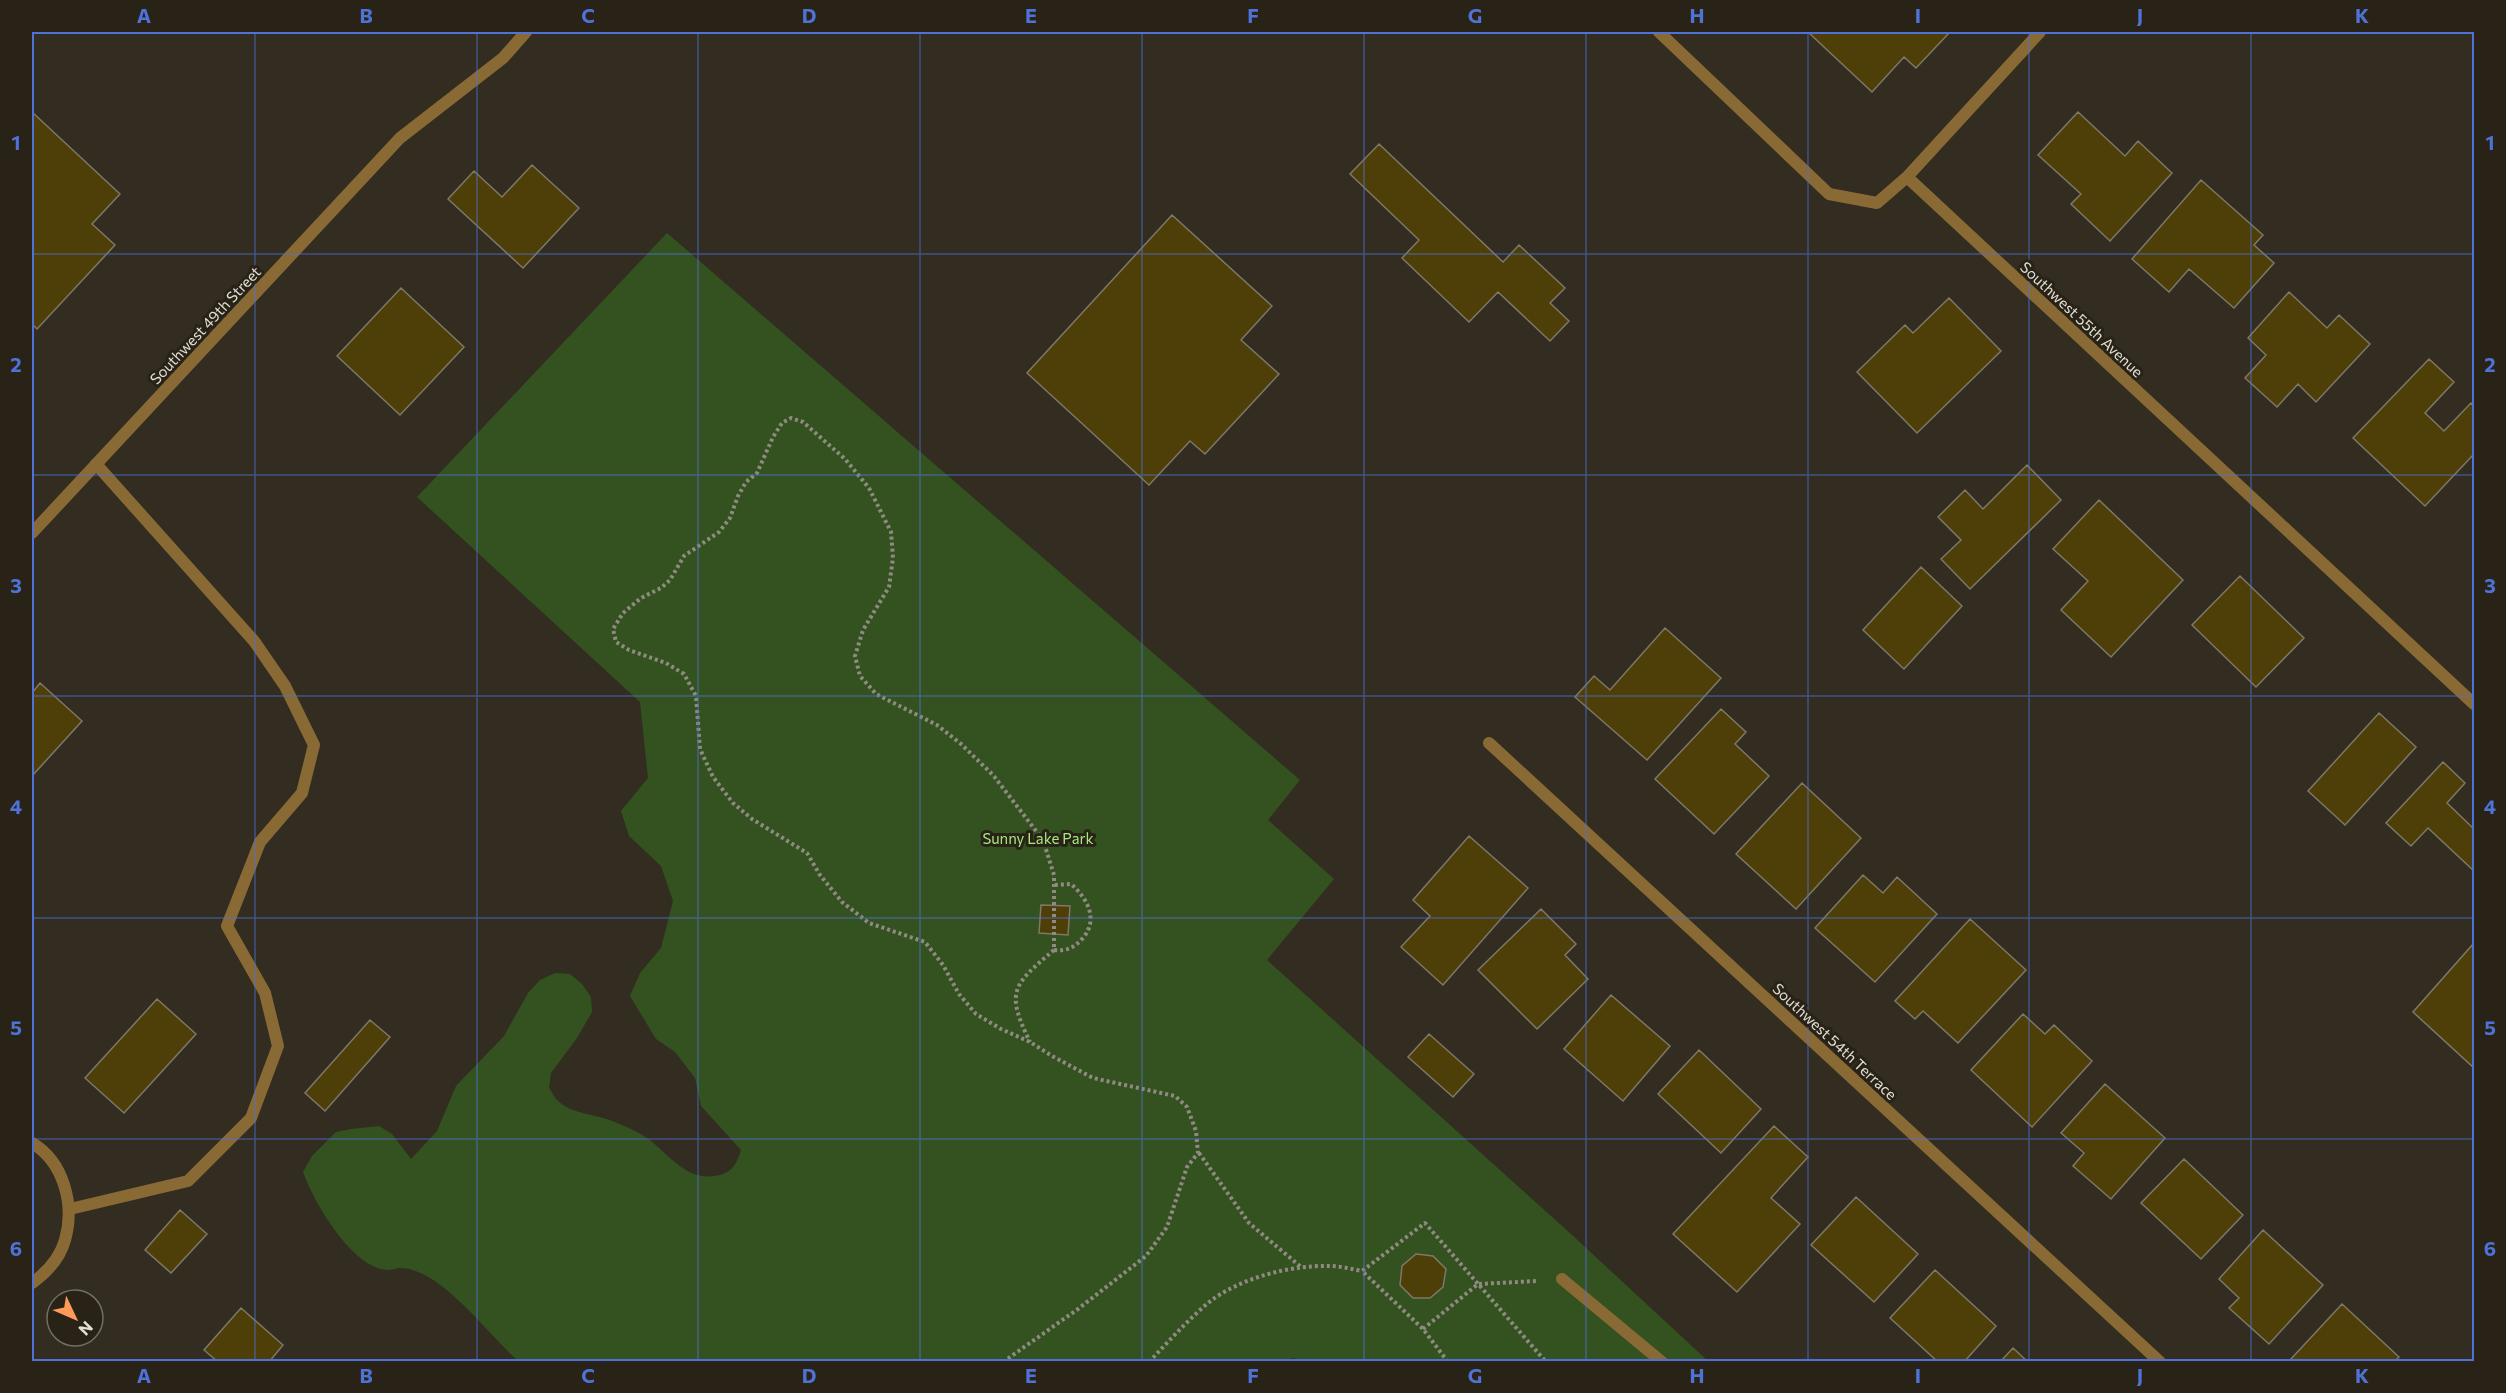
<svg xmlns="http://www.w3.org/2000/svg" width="2506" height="1393" font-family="Commissioner,sans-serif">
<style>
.green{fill:#335220}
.building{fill:#4e3f08;stroke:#7d7868;stroke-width:1.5}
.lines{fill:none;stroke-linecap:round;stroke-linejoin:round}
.path{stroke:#8f8b80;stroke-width:4;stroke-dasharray:3 3;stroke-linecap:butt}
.service{stroke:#896a35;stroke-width:12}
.minor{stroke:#896a35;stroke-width:12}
.grid{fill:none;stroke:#4e72d8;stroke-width:1.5;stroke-opacity:0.55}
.labels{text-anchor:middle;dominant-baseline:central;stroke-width:6;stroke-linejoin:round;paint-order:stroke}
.street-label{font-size:15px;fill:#e2dfd6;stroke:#282316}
.park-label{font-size:15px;fill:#a6e780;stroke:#282316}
.neatline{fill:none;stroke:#4e72d8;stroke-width:2}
.grid-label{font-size:20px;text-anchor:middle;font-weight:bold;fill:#4e72d8}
</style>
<rect width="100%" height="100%" fill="#322d20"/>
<path class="green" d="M667,233L1300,780L1268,820L1334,879L1267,960L1571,1234L1708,1361L1309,1362L1293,1358L1284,1362L518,1361C490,1335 467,1304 435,1281C426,1275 412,1268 401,1268C396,1268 392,1270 387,1270C351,1267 314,1202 303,1172L312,1156L336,1132L351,1129L379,1126L392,1134L411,1159L437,1131L456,1086L504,1036L528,993L540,980L555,973L570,974L582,984L591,997L592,1012L577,1038L551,1073L549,1088C551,1091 554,1096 556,1099C567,1111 584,1113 599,1117C612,1120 625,1126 637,1132C664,1145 681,1181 714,1176C731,1174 736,1166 741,1150L701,1106L695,1078L675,1052L656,1039L630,996L640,973L661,948L673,901L661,866L629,836L621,811L648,778L640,702L417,497Z"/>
<path class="building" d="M1808,32H1950L1916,68L1904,57L1872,92Z
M32,112L120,194L92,224L115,245L37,329L32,324Z
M2078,112L2125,156L2138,141L2172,173L2110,241L2071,204L2081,194L2038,155Z
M1379,144L1503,262L1519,245L1565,288L1550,303L1569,321L1550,341L1498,292L1469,322L1402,258L1419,240L1350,174Z
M532,165L579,208L523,268L448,199L474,171L502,197Z
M2201,180L2263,235L2254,245L2274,263L2234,308L2189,269L2169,292L2132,259Z
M1172,215L1272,306L1241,340L1279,374L1205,454L1190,441L1149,485L1027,373Z
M401,288L464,347L400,415L337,356Z
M2289,292L2327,328L2339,315L2370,344L2316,402L2298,384L2277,407L2245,378L2266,355L2248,338Z
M1949,298L2001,351L1917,433L1857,372L1905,325L1913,333Z
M2429,359L2454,382L2425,413L2444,431L2471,403L2474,406V454L2425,506L2353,438Z
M2027,465L2061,500L1970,589L1941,559L1961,540L1938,517L1965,490L1983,509Z
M2099,500L2183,580L2111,657L2061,610L2088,581L2053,549Z
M1921,567L1962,606L1904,669L1863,630Z
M2240,576L2304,638L2256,687L2192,625Z
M1665,628L1721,678L1647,760L1575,697L1594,676L1610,690Z
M40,683L82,721L32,776V693Z
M1721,709L1746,732L1735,744L1769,776L1714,834L1655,779Z
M2379,713L2416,747L2345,825L2308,791Z
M2443,762L2465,783L2447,803L2474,829V871L2428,828L2411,846L2386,823Z
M1802,783L1861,838L1796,909L1736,854Z
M1469,836L1528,888L1443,985L1401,947L1430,916L1413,900Z
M1863,875L1883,893L1897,877L1937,914L1875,982L1815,928Z
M1041,905L1070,906L1068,935L1039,933Z
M1541,909L1576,944L1565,955L1588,979L1537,1029L1478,970Z
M1970,919L2026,970L1958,1043L1923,1011L1915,1019L1895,1001Z
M2474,943V1068L2413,1012Z
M1611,995L1670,1046L1623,1101L1564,1049Z
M157,999L196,1034L124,1113L85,1078Z
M2023,1014L2045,1034L2054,1025L2092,1061L2032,1127L1971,1070Z
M370,1020L390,1037L325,1111L305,1093Z
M1429,1034L1474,1074L1453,1097L1408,1057Z
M1699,1050L1761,1109L1721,1153L1658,1094Z
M2105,1084L2165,1138L2111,1199L2073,1166L2084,1153L2061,1133Z
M1774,1126L1808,1157L1771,1198L1800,1224L1737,1292L1673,1234Z
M2184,1159L2243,1215L2201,1259L2141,1203Z
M1856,1197L1918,1254L1874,1302L1811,1245Z
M180,1210L207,1234L171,1273L145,1250Z
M2263,1230L2323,1285L2269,1344L2229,1308L2239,1298L2219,1279Z
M1416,1254L1433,1256L1446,1269L1443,1287L1430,1298H1413L1400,1285L1402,1266Z
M1935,1270L1996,1326L1964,1362H1938L1890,1318Z
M2342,1304L2399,1357L2394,1362L2290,1360Z
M241,1308L283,1345L269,1362H218L204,1350Z
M2013,1348L2028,1362H2000Z"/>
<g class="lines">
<path class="path" d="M1054,950C1067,951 1074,948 1083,938C1099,919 1087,898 1071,884L1054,885
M1199,1153L1249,1223L1301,1267
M1423,1329L1478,1284L1537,1281
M1003,1362L1078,1309L1146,1256L1167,1227L1187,1167L1198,1153L1196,1131L1187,1107L1175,1096L1093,1078L1052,1056L1030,1042L1001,1029L976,1014L959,994L943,965L925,942L869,923L842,902L820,875L807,853L752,819L733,803L713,777L700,749L696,696L684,674L666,663L629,650L616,642L613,629L623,613L641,598L661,588L670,580L684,556L719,532L730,518L738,496L746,482L757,473L773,437L782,423L791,418L803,422L845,459L869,488L891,532L893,558L889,587L863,630L855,656L860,676L876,694L937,725L961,744L993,775L1043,840L1054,875V950C1013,985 1005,991 1030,1042
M1149,1362C1168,1342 1187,1321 1208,1303C1239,1278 1290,1265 1330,1266C1340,1266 1351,1269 1362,1271
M1448,1362L1423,1329L1362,1271L1425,1223L1546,1362"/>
<path class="service" d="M32,1143C64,1162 75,1205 65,1240C60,1258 46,1273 32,1283
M70,1209L188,1181L251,1118L278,1046L265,993L227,926L260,842L302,793L314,745L285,686L254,641L96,464
M1562,1279L1662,1362"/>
<path class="minor" d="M1659,32L1829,194L1877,203L1907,177L2040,32
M1907,177L2474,704
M32,533L400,138L503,58L526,32
M1489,743L2160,1362"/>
</g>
<path class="grid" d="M255,32V1362M477,32V1362M698,32V1362M920,32V1362M1142,32V1362M1364,32V1362M1586,32V1362M1808,32V1362M2029,32V1362M2251,32V1362M32,254H2474M32,475H2474M32,696H2474M32,918H2474M32,1139H2474"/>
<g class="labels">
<g class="street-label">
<text transform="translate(2082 319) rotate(43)">Southwest 55th Avenue</text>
<text transform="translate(205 325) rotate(-47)">Southwest 49th Street</text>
<text transform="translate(1835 1041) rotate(43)">Southwest 54th Terrace</text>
</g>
<g class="park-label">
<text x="1038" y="838">Sunny Lake Park</text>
</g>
</g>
<rect width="2506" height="1393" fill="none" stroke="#282316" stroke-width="66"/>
<g transform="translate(75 1318) rotate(134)"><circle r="28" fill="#282316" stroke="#726e63" stroke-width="1.5"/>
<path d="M0-4.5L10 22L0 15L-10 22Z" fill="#ff9b5a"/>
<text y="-9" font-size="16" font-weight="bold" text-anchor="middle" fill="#e2dfd6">N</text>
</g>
<rect x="33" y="33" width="2440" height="1327" class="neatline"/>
<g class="grid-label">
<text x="144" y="23">A</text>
<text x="366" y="23">B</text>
<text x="588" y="23">C</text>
<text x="809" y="23">D</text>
<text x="1031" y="23">E</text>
<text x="1253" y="23">F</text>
<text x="1475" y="23">G</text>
<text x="1697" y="23">H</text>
<text x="1918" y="23">I</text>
<text x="2140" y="23">J</text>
<text x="2362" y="23">K</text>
<text x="16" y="150">1</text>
<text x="2490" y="150">1</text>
<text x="16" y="372">2</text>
<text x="2490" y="372">2</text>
<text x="16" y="593">3</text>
<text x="2490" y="593">3</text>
<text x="16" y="814">4</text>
<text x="2490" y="814">4</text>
<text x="16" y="1035">5</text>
<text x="2490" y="1035">5</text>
<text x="16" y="1256">6</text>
<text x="2490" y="1256">6</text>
<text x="144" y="1383">A</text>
<text x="366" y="1383">B</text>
<text x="588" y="1383">C</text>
<text x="809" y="1383">D</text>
<text x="1031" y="1383">E</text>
<text x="1253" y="1383">F</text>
<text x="1475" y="1383">G</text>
<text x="1697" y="1383">H</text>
<text x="1918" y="1383">I</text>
<text x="2140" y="1383">J</text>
<text x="2362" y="1383">K</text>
</g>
</svg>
